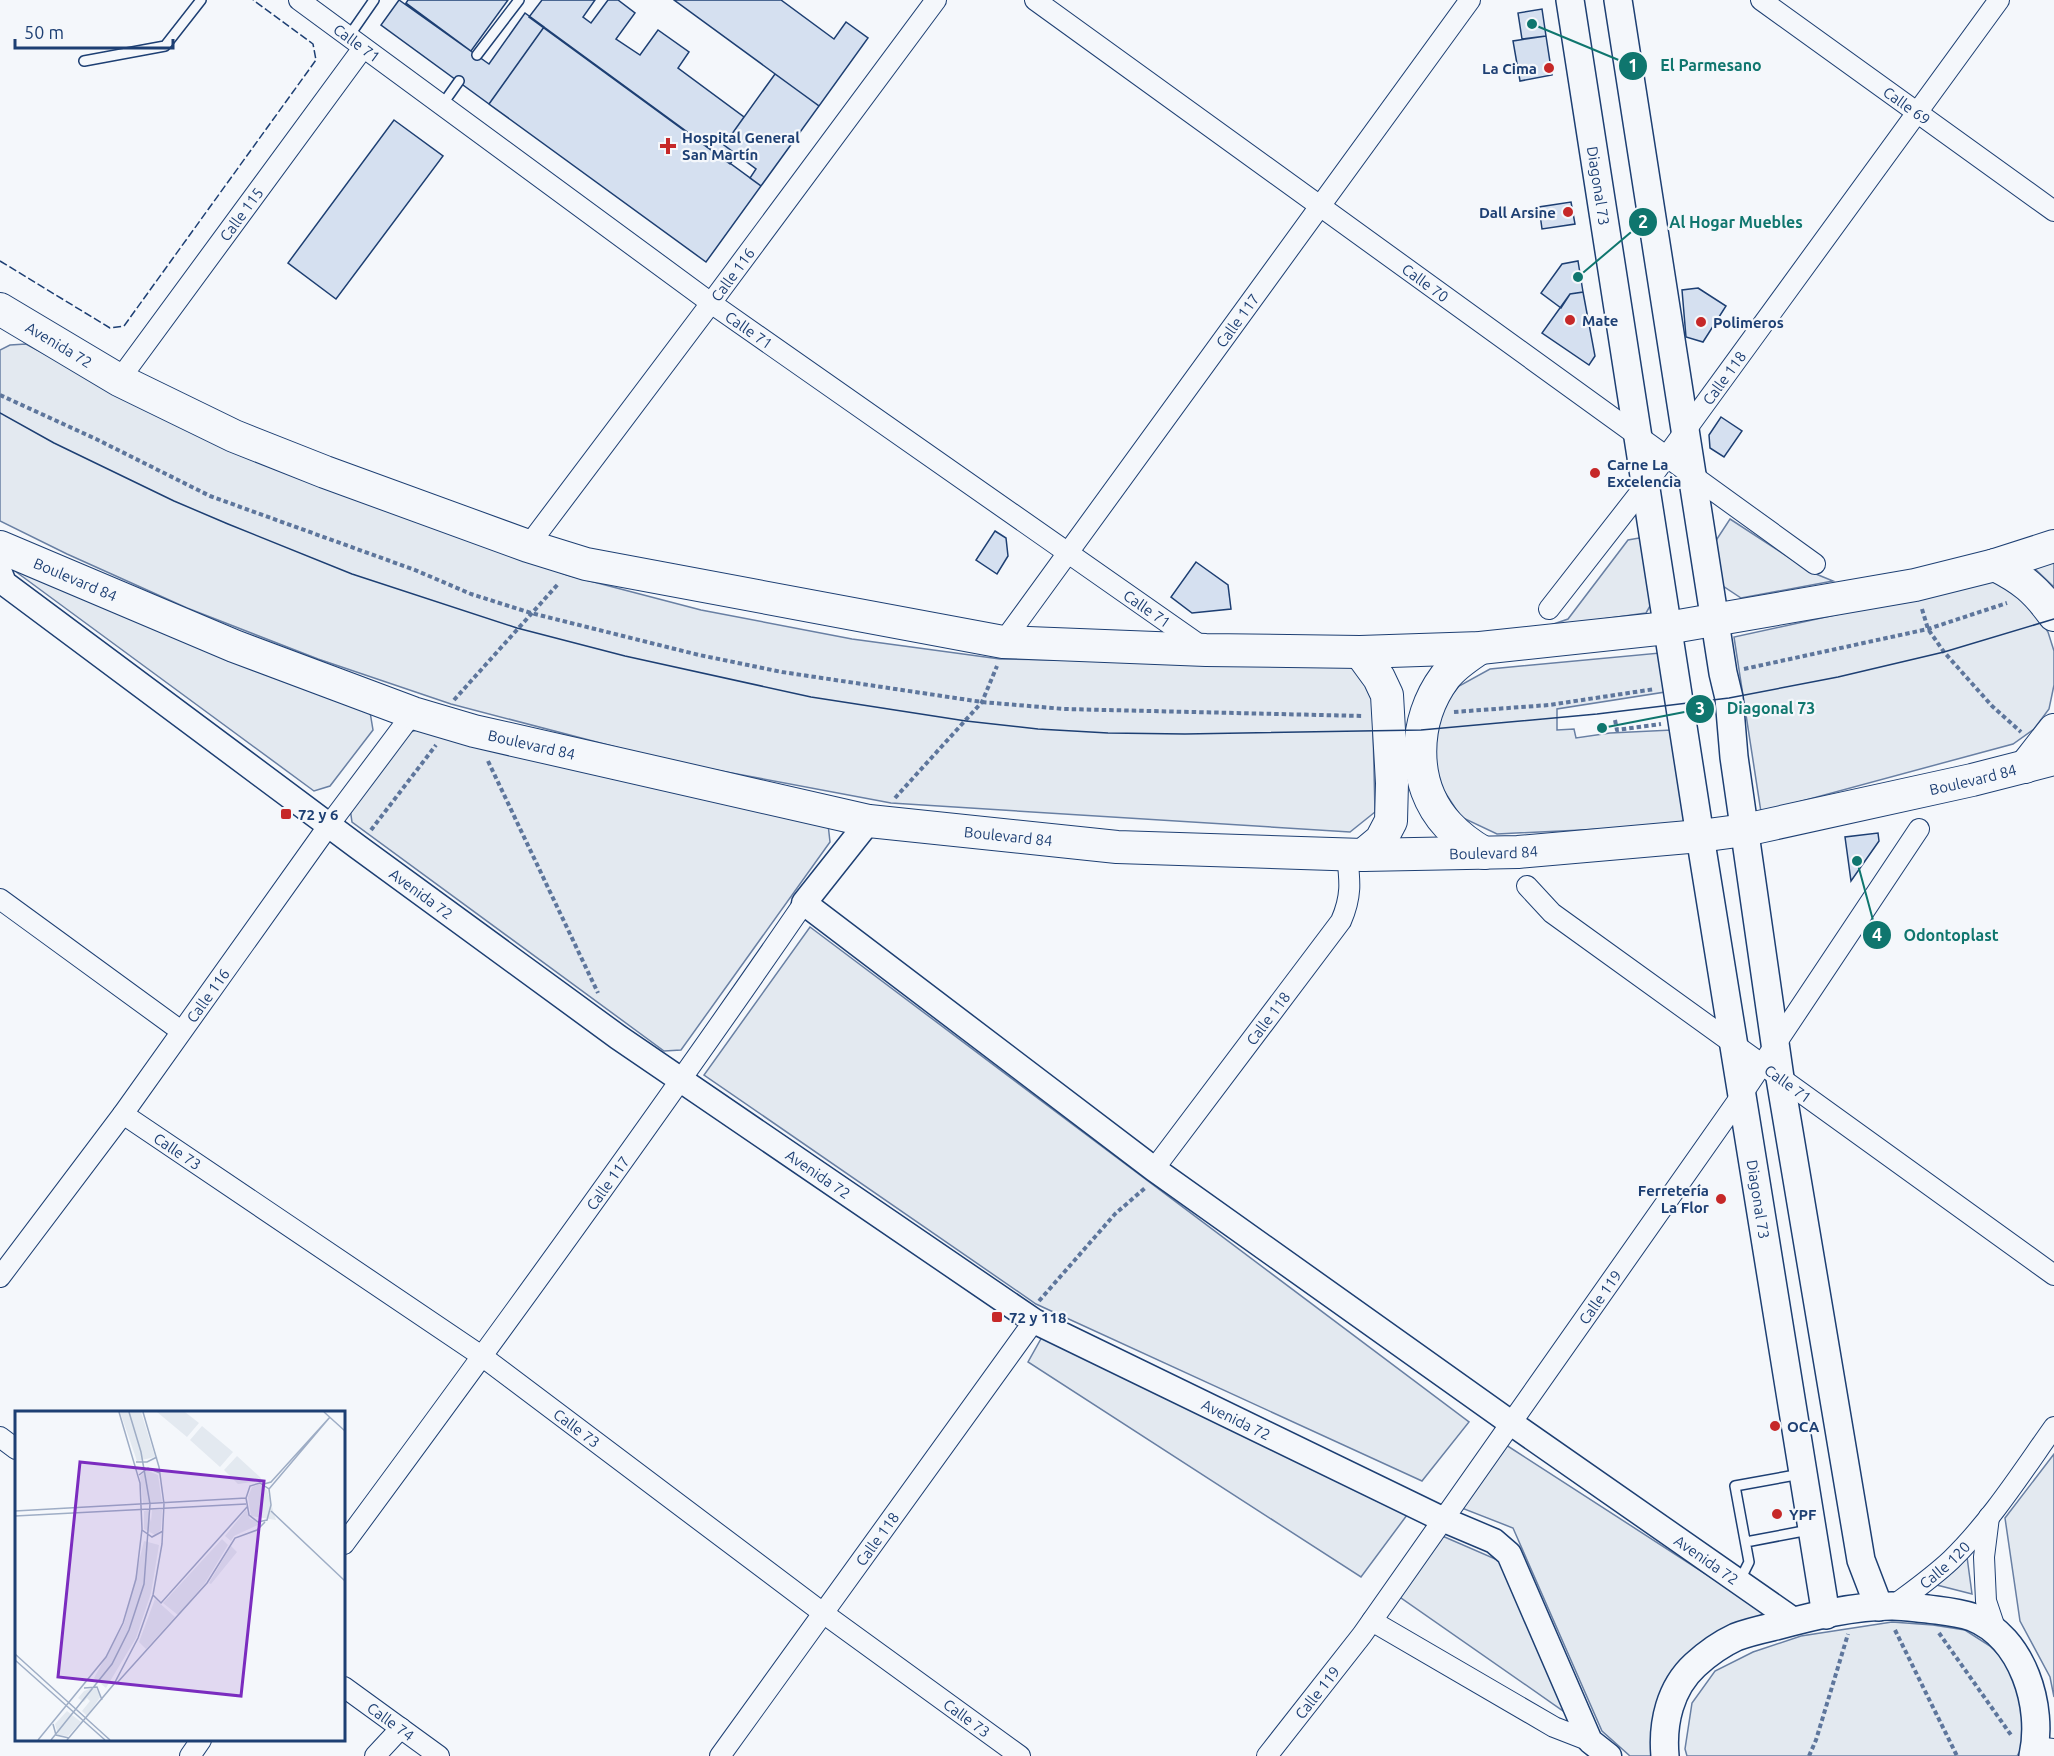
<svg xmlns="http://www.w3.org/2000/svg" width="2054" height="1756" font-family="Ubuntu,sans-serif">
<style>
.green{fill:#e3e9f0;stroke:#687fa3;stroke-width:1.5}
.building{fill:#d5e0f0;stroke:#1d3f73;stroke-width:1.5}
.lines{fill:none;stroke-linecap:round;stroke-linejoin:round}
.service-casing{stroke:#1d3f73;stroke-width:12}
.minor-casing{stroke:#1d3f73;stroke-width:22}
.tertiary-casing{stroke:#1d3f73;stroke-width:27}
.secondary-casing{stroke:#1d3f73;stroke-width:30}
.trunk-casing{stroke:#1d3f73;stroke-width:34}
.path{stroke:#5e769c;stroke-width:4;stroke-dasharray:4.5 3;stroke-linecap:butt}
.service{stroke:#f4f7fb;stroke-width:9}
.minor{stroke:#f4f7fb;stroke-width:20}
.tertiary{stroke:#f4f7fb;stroke-width:24}
.secondary{stroke:#f4f7fb;stroke-width:27}
.trunk{stroke:#f4f7fb;stroke-width:32}
.tram{stroke:#1d3f73;stroke-width:1.5}
.fence{stroke:#1d3f73;stroke-width:1.5;stroke-dasharray:8 3;stroke-linecap:butt}
.poi-dot{fill:#c62828;stroke:#f4f7fb;stroke-width:2}
.labels{text-anchor:middle;dominant-baseline:central;stroke-width:4.5;stroke-linejoin:round;paint-order:stroke}
.street-label{font-size:15px;fill:#1d3f73;stroke:#f4f7fb}
.poi-label{font-size:15px;font-weight:bold;fill:#1d3f73;stroke:#f4f7fb;text-anchor:start}
.inset-road{fill:none;stroke:#9eadc5;stroke-width:1.5}
.view{fill:#7b2cbf;fill-opacity:0.15;stroke:#7b2cbf;stroke-width:3}
.inset-edge{fill:none;stroke:#1d3f73;stroke-width:3}
.leader{fill:none;stroke:#0f766e;stroke-width:2}
.callout-dot{fill:#0f766e;stroke:#f4f7fb;stroke-width:2}
.mark-label{font-size:18px;text-anchor:middle;font-weight:bold;fill:#fff}
.callout-label{font-size:16px;text-anchor:middle;font-weight:bold;fill:#0f766e;stroke:#f4f7fb;stroke-width:4.5;stroke-linejoin:round;paint-order:stroke}
</style>
<rect width="100%" height="100%" fill="#f4f7fb"/>
<path class="green" d="M26,344L144,407L298,477L567,575L701,610L852,639L1000,659L1352,665L1372,687L1375,812L1350,832L891,803L673,762L451,704L318,659L187,608L67,554L0,521V350L10,345Z
M1730,519L1811,572L1833,581L1741,598L1723,586L1715,542Z
M1639,538L1647,546L1657,594L1646,613L1545,627L1568,619L1628,540Z
M2054,560V587L2032,566Z
M4,563L369,706L373,730L330,786L314,791Z
M1982,577L2022,593L2048,632L2054,651V685L2049,709L2034,729L2013,744L1761,812L1734,637L1867,608Z
M1660,653L1665,692L1557,709V730L1574,729L1576,738L1610,733L1672,730L1685,825L1497,834L1461,817L1435,777L1433,740L1440,709L1459,686L1490,669Z
M423,728L828,824L830,842L681,1050L664,1051L352,822L350,808L407,733Z
M810,927L1469,1422L1422,1481L1036,1304L704,1075Z
M1042,1337L1410,1511L1361,1577L1028,1362Z
M1503,1443L1766,1613L1716,1634L1656,1756H1630L1602,1731L1513,1528L1454,1505Z
M2054,1454V1697L2050,1677L2020,1621L2005,1518Z
M1440,1535L1500,1561L1566,1713L1394,1593Z
M1965,1542L1972,1594L1925,1582Z
M1892,1622L1933,1625L1965,1630L1990,1646L2011,1667L2025,1719L2021,1749L2017,1756H1687L1685,1749L1692,1703L1715,1671L1753,1652L1801,1636Z"/>
<path class="building" d="M399,0L489,64L525,13L544,27L489,104L381,25Z
M408,0H508L471,51L406,3Z
M542,0H595L583,17L591,23L608,0H618L635,13L616,39L640,55L658,30L689,52L678,68L744,117L724,145L737,155L730,164L529,17Z
M674,0H781L834,39L846,22L868,38L819,106Z
M1542,9L1546,36L1522,39L1518,13Z
M544,27L761,186L706,262L489,104Z
M1546,36L1552,75L1520,81L1513,41Z
M775,74L819,106L761,186L750,178L756,169L724,145Z
M394,120L443,156L336,299L288,263Z
M1571,202L1575,224L1542,229L1539,207Z
M1578,261L1583,292L1570,294L1561,308L1541,293L1562,264Z
M1698,288L1726,306L1703,342L1686,337L1682,290Z
M1583,292L1595,356L1589,365L1542,333L1570,294Z
M1721,417L1742,431L1724,457L1710,448L1709,435Z
M995,531L1006,538L1008,556L997,574L976,560Z
M1196,562L1228,585L1231,609L1192,613L1171,597Z
M1878,833L1879,841L1851,881L1845,837Z"/>
<g class="lines">
<g class="service-casing">
<path id="service" d="M349,36L374,0
M477,55L519,0
M84,61L165,46L201,0
M442,105L459,81
M1746,1542L1809,1530
M1740,1580L1749,1562L1735,1486L1801,1474"/>
</g>
<g class="minor-casing">
<g id="minor">
<path id="s1" d="M299,0L711,303L1204,648"/>
<path id="s2" d="M1035,0L1815,564"/>
<path id="s3" d="M1761,0L2054,211"/>
<path id="s4" d="M119,380L363,48"/>
<path id="s5" d="M528,546L711,303L936,0"/>
<path id="s6" d="M1549,609L1645,486L1999,0"/>
<path id="s7" d="M1003,642L1470,0"/>
<path id="s8" d="M1527,886L1552,913L2054,1275"/>
<path d="M0,899L181,1031"/>
<path id="s9" d="M123,1114L483,1357L823,1613L1020,1756"/>
<path id="s10" d="M1154,1169L1341,921C1352,896 1350,881 1347,855"/>
<path id="s11" d="M0,1277L123,1114L329,825L413,713"/>
<path d="M0,1437L16,1449"/>
<path d="M1989,1517L1984,1557L1986,1601L1996,1631"/>
<path id="s12" d="M344,1544C500,1333 655,1120 804,903"/>
<path id="s13" d="M1893,1606C1913,1591 1933,1577 1951,1560C1991,1521 2022,1472 2054,1427"/>
<path d="M1372,1621L1554,1727L1590,1741"/>
<path id="s14" d="M344,1687L439,1756"/>
<path d="M2035,1747L2054,1749"/>
<path d="M190,1756L201,1740"/>
<path d="M375,1756L401,1728"/>
<path id="s15" d="M720,1756L1034,1321"/>
<path id="s16" d="M1267,1756L1362,1635L1741,1096L1919,829"/>
</g>
</g>
<g class="tertiary-casing">
<g id="tertiary">
<path id="s17" d="M0,573L4,583L358,847L618,1037L1034,1321L1442,1519L1494,1541L1509,1554L1590,1741L1609,1756"/>
<path id="s18" d="M869,821L804,903L1154,1169L1511,1423L1795,1621"/>
</g>
</g>
<g class="secondary-casing">
<g id="secondary">
<path id="s19" d="M1570,0L1700,836L1826,1615"/>
<path d="M1618,0L1723,673L1729,698L1734,757L1780,1078L1861,1560L1879,1607"/>
<path d="M1665,1756C1662,1723 1670,1688 1695,1665C1708,1653 1721,1644 1736,1637C1749,1632 1763,1629 1776,1626C1813,1616 1853,1606 1892,1606C1904,1606 1916,1608 1928,1609C1943,1611 1958,1612 1972,1617C2023,1638 2044,1706 2033,1756"/>
</g>
</g>
<g class="trunk-casing">
<g id="trunk">
<path id="s20" d="M0,309L119,380L234,436L325,472L528,546L586,564L1003,642L1206,650L1360,652L1480,648L1667,628L1915,585L1995,565L2054,546"/>
<path id="s21" d="M0,547L234,646L413,713L474,731L869,821L1117,847L1363,855L1518,852L1700,836L1745,830L1972,780L2054,759"/>
<path d="M1995,565C2023,579 2036,590 2054,615"/>
<path d="M1480,648C1467,657 1454,665 1445,677C1413,720 1410,784 1448,825C1459,837 1470,845 1484,853"/>
<path d="M1360,652L1379,678L1387,695L1392,783L1391,821L1381,840L1363,855"/>
<path d="M2025,767L2054,730"/>
</g>
</g>
<path class="path" d="M0,395L96,439L210,496L415,570L471,594L531,613L699,655L782,672L982,702L1064,709L1363,716
M1922,609L1928,629L1944,652L1992,706L2021,732
M1744,669L1928,629L2007,603
M454,700L559,583
M1454,712L1549,705L1655,689
M1615,720L1617,730L1661,724
M488,761L598,993
M895,798L982,702L997,666
M371,830L436,745
M1039,1301L1115,1214L1145,1188
M1895,1630L1957,1756
M1939,1633L2011,1735
M1809,1756L1816,1740L1848,1634"/>
<use href="#service" class="service"/>
<use href="#minor" class="minor"/>
<use href="#tertiary" class="tertiary"/>
<use href="#secondary" class="secondary"/>
<use href="#trunk" class="trunk"/>
<path class="tram" d="M0,413L54,443L174,501L228,524L352,574L517,628L625,656L811,697L966,721L1038,729L1108,733L1185,734L1421,730L1597,714L1729,698L1838,677L1944,652L2054,619"/>
<path class="fence" d="M0,261L110,328L124,326L316,60L313,44L253,0"/>
</g>
<g class="poi-dot">
<circle cx="1549" cy="68" r="6"/>
<path d="M665 137h6v6h6v6h-6v6h-6v-6h-6v-6h6z"/>
<circle cx="1568" cy="212" r="6"/>
<circle cx="1570" cy="320" r="6"/>
<circle cx="1701" cy="322" r="6"/>
<circle cx="1595" cy="473" r="6"/>
<rect x="280" y="808" width="12" height="12" rx="3"/>
<circle cx="1721" cy="1199" r="6"/>
<rect x="991" y="1311" width="12" height="12" rx="3"/>
<circle cx="1775" cy="1426" r="6"/>
<circle cx="1777" cy="1514" r="6"/>
</g>
<g class="labels">
<g class="street-label">
<text stroke="none"><textPath href="#s1" startOffset="72">Calle 71</textPath></text>
<text stroke="none"><textPath href="#s3" startOffset="180">Calle 69</textPath></text>
<text stroke="none"><textPath href="#s19" startOffset="188">Diagonal 73</textPath></text>
<text stroke="none"><textPath href="#s4" startOffset="206">Calle 115</textPath></text>
<text stroke="none"><textPath href="#s5" startOffset="340">Calle 116</textPath></text>
<text stroke="none"><textPath href="#s2" startOffset="482">Calle 70</textPath></text>
<text stroke="none"><textPath href="#s7" startOffset="398">Calle 117</textPath></text>
<text stroke="none"><textPath href="#s1" startOffset="558">Calle 71</textPath></text>
<text stroke="none"><textPath href="#s20" startOffset="69">Avenida 72</textPath></text>
<text stroke="none"><textPath href="#s6" startOffset="290">Calle 118</textPath></text>
<text stroke="none"><textPath href="#s21" startOffset="82">Boulevard 84</textPath></text>
<text stroke="none"><textPath href="#s1" startOffset="1044">Calle 71</textPath></text>
<text stroke="none"><textPath href="#s21" startOffset="568">Boulevard 84</textPath></text>
<text stroke="none"><textPath href="#s21" startOffset="2026">Boulevard 84</textPath></text>
<text stroke="none"><textPath href="#s21" startOffset="1054">Boulevard 84</textPath></text>
<text stroke="none"><textPath href="#s21" startOffset="1540">Boulevard 84</textPath></text>
<text stroke="none"><textPath href="#s17" startOffset="531">Avenida 72</textPath></text>
<text stroke="none"><textPath href="#s11" startOffset="350">Calle 116</textPath></text>
<text stroke="none"><textPath href="#s10" startOffset="189">Calle 118</textPath></text>
<text stroke="none"><textPath href="#s8" startOffset="328">Calle 71</textPath></text>
<text stroke="none"><textPath href="#s9" startOffset="66">Calle 73</textPath></text>
<text stroke="none"><textPath href="#s17" startOffset="1017">Avenida 72</textPath></text>
<text stroke="none"><textPath href="#s12" startOffset="447">Calle 117</textPath></text>
<text stroke="none"><textPath href="#s19" startOffset="1214">Diagonal 73</textPath></text>
<text stroke="none"><textPath href="#s16" startOffset="567">Calle 119</textPath></text>
<text stroke="none"><textPath href="#s17" startOffset="1503">Avenida 72</textPath></text>
<text stroke="none"><textPath href="#s9" startOffset="552">Calle 73</textPath></text>
<text stroke="none"><textPath href="#s15" startOffset="268">Calle 118</textPath></text>
<text stroke="none"><textPath href="#s18" startOffset="1221">Avenida 72</textPath></text>
<text stroke="none"><textPath href="#s13" startOffset="66">Calle 120</textPath></text>
<text stroke="none"><textPath href="#s16" startOffset="81">Calle 119</textPath></text>
<text stroke="none"><textPath href="#s9" startOffset="1038">Calle 73</textPath></text>
<text stroke="none"><textPath href="#s14" startOffset="58">Calle 74</textPath></text>
</g>
<g class="poi-label">
<text x="1537" y="68" text-anchor="end">La Cima</text>
<text x="682" y="137">Hospital General<tspan x="682" dy="17">San Martín</tspan></text>
<text x="1556" y="212" text-anchor="end">Dall Arsine</text>
<text x="1582" y="320">Mate</text>
<text x="1713" y="322">Polimeros</text>
<text x="1607" y="464">Carne La<tspan x="1607" dy="17">Excelencia</tspan></text>
<text x="298" y="814">72 y 6</text>
<text x="1709" y="1190" text-anchor="end">Ferretería<tspan x="1709" dy="17">La Flor</tspan></text>
<text x="1009" y="1317">72 y 118</text>
<text x="1787" y="1426">OCA</text>
<text x="1789" y="1514">YPF</text>
</g>
</g>
<g transform="translate(15 1411)">
<rect width="330" height="330" fill="#f4f7fb"/>
<path d="M105,1H126L140,46L122,50ZM142,1H170L184,12L172,26ZM187,15L218,41L205,56L175,29ZM222,45L246,67L245,70L223,73L209,59ZM131,59L143,64L147,91L128,92L125,65ZM245,73L252,79L261,109L236,105L233,86L237,76ZM133,99L136,111L137,99H147L146,119L140,124L129,118V100ZM231,99L235,108L247,112L219,125L216,130L210,125ZM207,128L213,134L190,172L163,204L148,192ZM129,130L144,134L136,182L121,227L91,277L79,267L109,213ZM216,135L222,141L196,173L194,172ZM140,188L160,206L131,238L124,231ZM80,276L86,285L72,305L67,300L75,290L72,287L69,291L63,287L69,280ZM52,300L66,311L53,325L43,324L40,313Z" fill="#e3e9f0"/>
<path class="inset-road" d="M309,1L330,20M121,51H132L142,46M124,64L133,57L145,62M245,72L254,78L256,94L252,109L243,111L234,104L231,87L235,75ZM249,73L256,71L315,6M254,78L315,6M0,100L231,87M256,100L330,170M0,105L231,93M127,119L137,126L148,120M138,184L146,192L232,96M0,243L95,329M0,249L90,329M101,273L192,172L220,127L242,119L250,111M69,277L82,276L87,289M38,313L41,324L54,327M23,329L91,246L108,212L121,168L127,118L125,72L104,1M36,329L97,253L114,219L129,173L135,93L126,41L114,1M52,329L99,273L123,227L138,184L147,133L149,93L144,56L128,1"/>
<path class="view" d="M65,51L249,70L226,285L43,266Z"/>
<rect width="330" height="330" class="inset-edge"/>
</g>
<path class="leader" d="M1532 24L1633 66M1578 277L1643 222M1602 728L1700 709M1857 861L1877 935"/>
<g class="callout-dot">
<circle cx="1532" cy="24" r="6"/>
<circle cx="1578" cy="277" r="6"/>
<circle cx="1602" cy="728" r="6"/>
<circle cx="1857" cy="861" r="6"/>
<circle cx="1633" cy="66" r="15"/>
<circle cx="1643" cy="222" r="15"/>
<circle cx="1700" cy="709" r="15"/>
<circle cx="1877" cy="935" r="15"/>
</g>
<g class="mark-label">
<text x="1633" y="72">1</text>
<text x="1643" y="228">2</text>
<text x="1700" y="715">3</text>
<text x="1877" y="941">4</text>
</g>
<g class="callout-label">
<text x="1711" y="71">El Parmesano</text>
<text x="1736" y="228">Al Hogar Muebles</text>
<text x="1771" y="714">Diagonal 73</text>
<text x="1951" y="941">Odontoplast</text>
</g>
<path d="M15 39v9h158v-9" fill="none" stroke="#1d3f73" stroke-width="3"/>
<text x="24" y="39" font-size="18" fill="#1d3f73" stroke="#f4f7fb" stroke-width="4.5" paint-order="stroke">50 m</text>
</svg>
